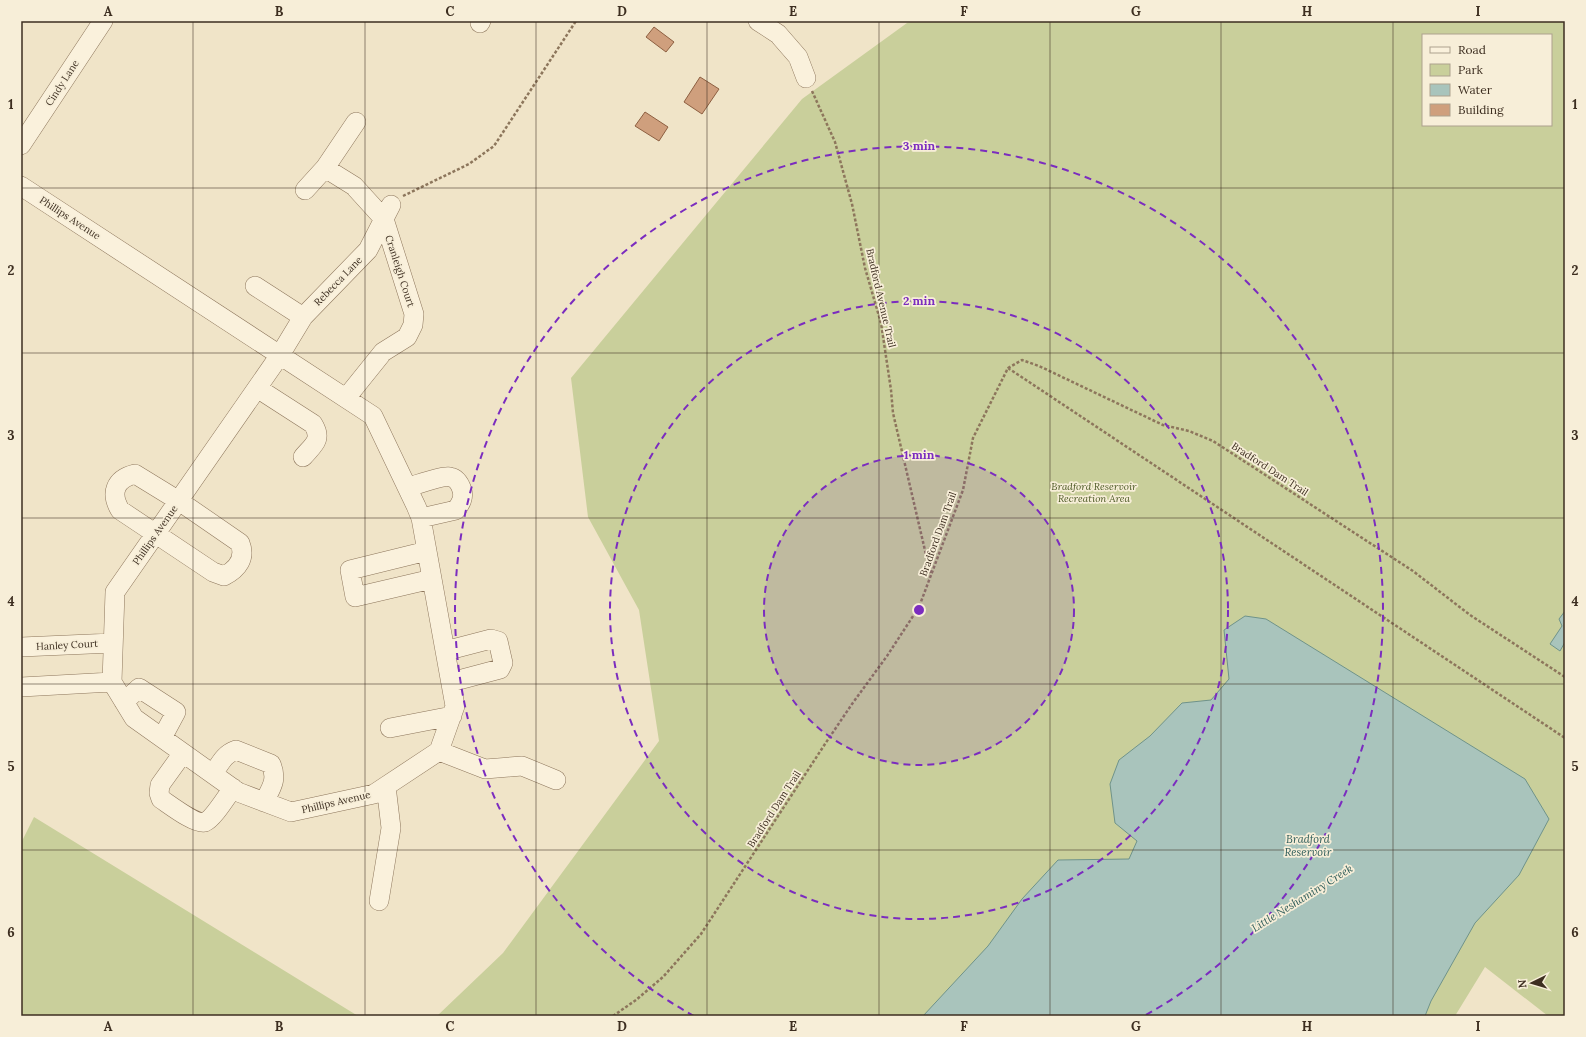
<svg xmlns="http://www.w3.org/2000/svg" width="1586" height="1037" font-family="Lora,serif">
<style>
.green{fill:#c9cf9b;fill-rule:evenodd}
.water{fill:#a9c4bc;stroke:#6f938a}
.building{fill:#cf9f7d;stroke:#8d5f41}
.lines{fill:none;stroke-linecap:round;stroke-linejoin:round}
.minor-casing{stroke:#8d765c;stroke-width:20}
.path{stroke:#8d765c;stroke-width:2.5;stroke-dasharray:3 2;stroke-linecap:butt}
.minor{stroke:#faf1dc;stroke-width:19}
.grid{fill:none;stroke:#3d2e20;stroke-width:1;stroke-opacity:0.55}
.ring{fill:none;stroke:#7b2cbf;stroke-width:2;stroke-dasharray:7 5}
.labels{text-anchor:middle;dominant-baseline:central;stroke-width:3.5;stroke-linejoin:round;paint-order:stroke}
.street-label{font-size:10px;fill:#3d2e20;stroke:#f7eed8}
.park-label{font-size:10px;font-style:italic;fill:#4d5a26;stroke:#f7eed8}
.water-label{font-size:11px;font-style:italic;fill:#2f5d5a;stroke:#f7eed8}
.centre{fill:#7b2cbf;stroke:#f7eed8;stroke-width:2}
.ring-label{font-size:12px;text-anchor:middle;font-weight:bold;fill:#7b2cbf;stroke:#f7eed8;stroke-width:3.5;stroke-linejoin:round;paint-order:stroke}
.neatline{fill:none;stroke:#3d2e20;stroke-width:1.5}
.grid-label{font-size:13px;text-anchor:middle;font-weight:bold;fill:#3d2e20}
</style>
<rect width="100%" height="100%" fill="#f0e4c8"/>
<path class="green" d="M914,21H1565V1016H1548L1485,967L1455,1016H437L503,953L659,741L639,610L588,517L571,378L802,99L907,23ZM1423,35H1551V125H1423Z
M34,817L358,1016H21V843Z"/>
<path class="water" d="M1565,611V642L1560,651L1550,644L1562,626L1559,619Z
M1245,616L1266,619L1525,779L1549,819L1519,875L1475,923L1431,1001L1425,1016H923L988,946L1022,899L1058,860L1129,859L1137,841L1115,823L1110,784L1119,760L1150,736L1182,703L1211,700L1229,679L1224,630Z"/>
<path class="building" d="M654,27L674,42L666,52L646,37Z
M700,77L719,89L702,114L684,102Z
M645,112L668,127L659,141L635,126Z"/>
<g class="lines">
<g class="minor-casing">
<path id="minor" d="M758,21L778,34L798,57L806,78
M480,23L481,21
M21,145L103,21
M325,168L354,186L384,219L414,314L413,325L407,337L383,352L346,398
M21,186L373,416L416,506L421,518L455,706L439,751L374,794L291,812L238,792L134,718L112,682L115,592L280,355L303,317L368,250L391,205
M305,190L325,168L356,122
M255,286L303,317
M257,388L313,424C323,440 313,445 303,457
M135,474L179,501L240,543C246,558 238,569 224,576L213,572L120,510C110,493 115,479 135,474Z
M408,487C416,485 444,475 450,477C456,478 460,484 462,490C464,498 461,503 456,510L421,518
M427,551L350,570L355,597L432,579
M21,647L113,643
M445,651L491,639L498,641L503,663L500,669L451,682
M21,687L112,682
M124,702L139,688L176,712L162,738
M390,728L452,716
M439,751L485,769L522,766L556,780
M183,753L160,785L159,793L161,799C170,805 196,825 205,822C213,819 227,796 233,788
M213,774C220,764 224,754 236,750L271,764C278,780 271,788 264,802
M379,901L391,828L386,786"/>
</g>
<path class="path" d="M812,91L835,142L852,204L865,268L881,323L891,390L893,413L927,559L931,574
M403,196L469,164L494,146L576,21
M1008,368L1565,738
M613,1016L636,1000L663,977L701,934L825,744L852,704L887,656L919,607L963,490L973,438L1008,368L1022,360L1039,366L1163,425L1189,431L1213,441L1413,571L1470,615L1565,677"/>
<use href="#minor" class="minor"/>
</g>
<path class="grid" d="M193,21V1016M365,21V1016M536,21V1016M707,21V1016M879,21V1016M1050,21V1016M1221,21V1016M1393,21V1016M21,188H1565M21,353H1565M21,518H1565M21,684H1565M21,850H1565"/>
<circle cx="919" cy="610" r="155" fill="#7b2cbf" fill-opacity=".12"/>
<g class="ring">
<circle cx="919" cy="610" r="155"/>
<circle cx="919" cy="610" r="309"/>
<path d="M694 1016A464 464 0 1 1 1144 1016"/>
</g>
<g class="labels">
<g class="street-label">
<text transform="translate(62 83) rotate(-57)">Cindy Lane</text>
<text transform="translate(70 218) rotate(33)">Phillips Avenue</text>
<text transform="translate(400 271) rotate(72)">Cranleigh Court</text>
<text transform="translate(338 281) rotate(-46)">Rebecca Lane</text>
<text transform="translate(881 298) rotate(77)">Bradford Avenue Trail</text>
<text transform="translate(1270 469) rotate(33)">Bradford Dam Trail</text>
<text transform="translate(938 534) rotate(-70)">Bradford Dam Trail</text>
<text transform="translate(155 535) rotate(-55)">Phillips Avenue</text>
<text transform="translate(67 645) rotate(-3)">Hanley Court</text>
<text transform="translate(336 802) rotate(-13)">Phillips Avenue</text>
<text transform="translate(774 809) rotate(-57)">Bradford Dam Trail</text>
</g>
<g class="park-label">
<text x="1094" y="486">Bradford Reservoir<tspan x="1094" dy="12">Recreation Area</tspan></text>
</g>
<g class="water-label">
<text x="1308" y="839">Bradford<tspan x="1308" dy="13">Reservoir</tspan></text>
<text transform="translate(1302 898) rotate(-32)">Little Neshaminy Creek</text>
</g>
</g>
<circle cx="919" cy="610" r="6" class="centre"/>
<g class="ring-label">
<text x="919" y="150">3 min</text>
<text x="919" y="305">2 min</text>
<text x="919" y="459">1 min</text>
</g>
<rect width="1586" height="1037" fill="none" stroke="#f7eed8" stroke-width="44"/>
<rect x="1422" y="34" width="130" height="92" fill="#f7eed8" stroke="#ada18e"/>
<rect x="1430" y="47" width="20" height="6" fill="#faf1dc" stroke="#ada18e"/>
<text x="1458" y="54" font-size="12" fill="#3d2e20">Road</text>
<rect x="1430" y="64" width="20" height="12" fill="#c9cf9b" stroke="#ada18e"/>
<text x="1458" y="74" font-size="12" fill="#3d2e20">Park</text>
<rect x="1430" y="84" width="20" height="12" fill="#a9c4bc" stroke="#ada18e"/>
<text x="1458" y="94" font-size="12" fill="#3d2e20">Water</text>
<rect x="1430" y="104" width="20" height="12" fill="#cf9f7d" stroke="#ada18e"/>
<text x="1458" y="114" font-size="12" fill="#3d2e20">Building</text>
<g transform="translate(1532 983) rotate(265)" stroke="#f7eed8" stroke-width="3" paint-order="stroke">
<path d="M0-3L7 15L0 10L-7 15Z" fill="#3d2e20"/>
<text y="-6" font-size="11" font-weight="bold" text-anchor="middle" fill="#3d2e20">N</text>
</g>
<rect x="22" y="22" width="1542" height="993" class="neatline"/>
<g class="grid-label">
<text x="108" y="16">A</text>
<text x="279" y="16">B</text>
<text x="450" y="16">C</text>
<text x="622" y="16">D</text>
<text x="793" y="16">E</text>
<text x="964" y="16">F</text>
<text x="1136" y="16">G</text>
<text x="1307" y="16">H</text>
<text x="1478" y="16">I</text>
<text x="11" y="109">1</text>
<text x="1575" y="109">1</text>
<text x="11" y="275">2</text>
<text x="1575" y="275">2</text>
<text x="11" y="440">3</text>
<text x="1575" y="440">3</text>
<text x="11" y="606">4</text>
<text x="1575" y="606">4</text>
<text x="11" y="771">5</text>
<text x="1575" y="771">5</text>
<text x="11" y="937">6</text>
<text x="1575" y="937">6</text>
<text x="108" y="1031">A</text>
<text x="279" y="1031">B</text>
<text x="450" y="1031">C</text>
<text x="622" y="1031">D</text>
<text x="793" y="1031">E</text>
<text x="964" y="1031">F</text>
<text x="1136" y="1031">G</text>
<text x="1307" y="1031">H</text>
<text x="1478" y="1031">I</text>
</g>
</svg>
